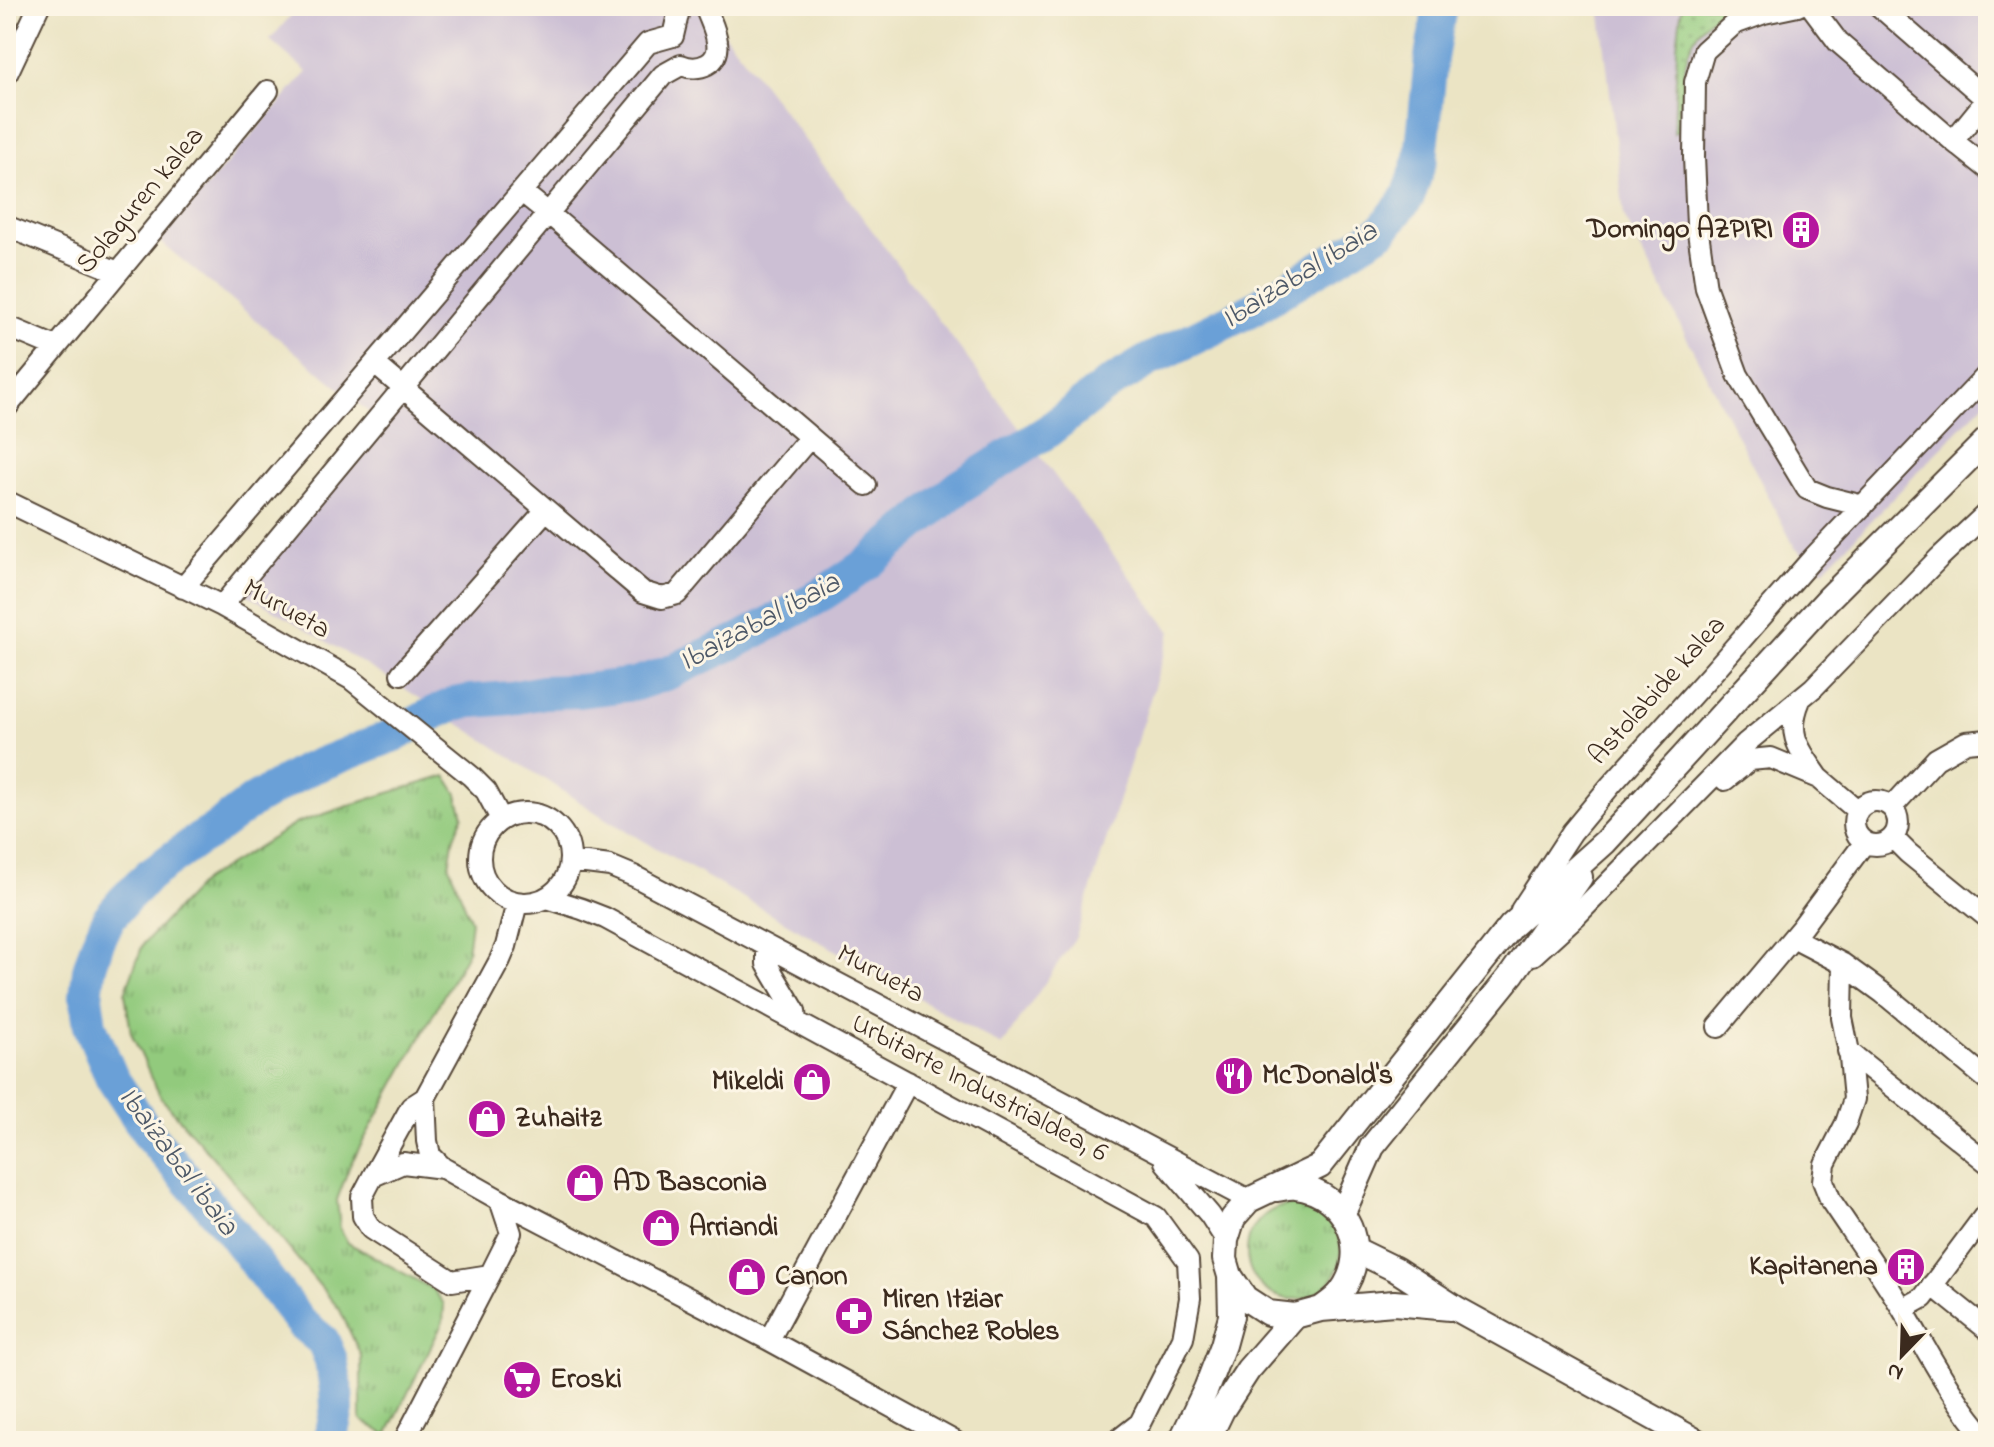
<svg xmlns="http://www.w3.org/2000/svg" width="1994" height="1447" font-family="'Indie Flower',sans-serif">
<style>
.industrial{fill:#ccbfd4}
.grass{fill:url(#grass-tufts);stroke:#667a4e;stroke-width:2}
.park{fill:url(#park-dots);stroke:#667a4e;stroke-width:2}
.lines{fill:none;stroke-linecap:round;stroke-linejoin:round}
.river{stroke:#6aa0d7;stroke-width:34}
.minor-casing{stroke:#554637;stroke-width:24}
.major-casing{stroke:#554637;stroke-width:28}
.minor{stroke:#fff;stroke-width:20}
.major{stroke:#fff;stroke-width:24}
.labels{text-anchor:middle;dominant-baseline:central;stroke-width:6;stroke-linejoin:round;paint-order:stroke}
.street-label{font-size:28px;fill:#3b2a1e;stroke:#fcf5e5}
.poi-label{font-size:28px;font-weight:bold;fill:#3b2a1e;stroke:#fcf5e5;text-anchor:start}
.water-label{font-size:30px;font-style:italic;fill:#4e5968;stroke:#fcf5e5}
</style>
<defs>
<pattern id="grass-tufts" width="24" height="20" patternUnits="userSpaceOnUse" patternTransform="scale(2)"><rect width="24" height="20" fill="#92ca7d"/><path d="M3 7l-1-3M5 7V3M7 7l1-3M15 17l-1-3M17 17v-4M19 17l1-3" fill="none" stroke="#78a466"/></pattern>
<pattern id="park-dots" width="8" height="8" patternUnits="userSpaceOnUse" patternTransform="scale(2)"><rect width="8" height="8" fill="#92ca7d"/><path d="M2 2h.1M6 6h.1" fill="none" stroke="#78a466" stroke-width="1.8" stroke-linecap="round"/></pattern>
</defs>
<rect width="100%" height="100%" fill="#fcf5e5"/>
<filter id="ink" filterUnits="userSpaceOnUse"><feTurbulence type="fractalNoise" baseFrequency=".0125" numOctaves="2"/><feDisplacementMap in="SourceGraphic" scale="16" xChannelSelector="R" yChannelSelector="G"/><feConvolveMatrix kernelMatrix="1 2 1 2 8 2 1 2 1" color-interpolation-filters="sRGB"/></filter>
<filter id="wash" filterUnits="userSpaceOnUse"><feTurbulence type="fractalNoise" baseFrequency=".006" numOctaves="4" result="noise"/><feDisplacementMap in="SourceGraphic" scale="32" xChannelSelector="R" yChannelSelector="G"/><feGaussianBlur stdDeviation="1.8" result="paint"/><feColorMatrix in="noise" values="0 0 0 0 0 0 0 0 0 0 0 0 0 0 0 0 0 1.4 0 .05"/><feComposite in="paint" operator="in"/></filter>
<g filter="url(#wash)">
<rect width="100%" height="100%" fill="#ebe4c4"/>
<path class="industrial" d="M299,6H701L743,57L1171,632L1076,937L1002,1046L609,821L396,683L240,590L382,423L159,241L307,72L270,40Z
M1600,6H1988V399L1824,570L1795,548L1624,216Z"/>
<path class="grass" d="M446,776L457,794L463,816L453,840L449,866L471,921L467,953L350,1165L337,1200L340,1228L348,1243L433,1289L444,1304L443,1322L387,1435L361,1420V1356L340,1310L223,1169L161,1098L131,1033L125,993L143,944L204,880L297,823L385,794Z
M1247 1252a47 47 0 1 1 94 0a47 47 0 1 1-94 0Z"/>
<path class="park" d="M1682,6H1729C1677,34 1683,78 1683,129L1674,133L1677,46Z"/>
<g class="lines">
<path class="river" d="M330,1441L337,1409L336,1389L331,1360L323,1341L301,1323L224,1222L150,1136L112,1078L90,1026L86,997L89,970L97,944L109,918L124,900L149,875L198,840L210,833L254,800L306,770L399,733L430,715L454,704L471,701L512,698L543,692L578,691L635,684L668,673L739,640L815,599L845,579L868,563L959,487L1048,431L1104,387L1149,360L1249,311L1382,230L1408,197L1421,158L1431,58L1440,6"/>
</g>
</g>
<g filter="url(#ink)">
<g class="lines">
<g class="minor-casing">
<path id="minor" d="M1798,6L1764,13L1734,24L1704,51L1695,82L1694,157L1697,225L1706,288L1738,375L1807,489L1827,497L1863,506
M1811,6L1838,42L1953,141L1988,169
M1879,6L1986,99
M6,76L39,6
M1953,141L1988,98
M522,192L548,213L866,485
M6,226L118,272
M6,326L56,347
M375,364L643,592L662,598L677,594L810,437
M6,408L268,91
M6,501L222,606L351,679L471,776L486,791L501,819
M183,588L648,43L673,36L680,6
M222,606L663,75L681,65C698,72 721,64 717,42C716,31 710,20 706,9L703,6
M401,674L546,510
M1800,700C1785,735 1800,750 1819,778
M1725,780L1750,760L1771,758L1819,778L1858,811
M1854 823a22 22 0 1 1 44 0a22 22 0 1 1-44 0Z
M1892,807L1936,759L1966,742L1988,740
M480 858a45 45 0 1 1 90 0a45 45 0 1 1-90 0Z
M1893,838L1908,853L1988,918
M570,861L610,866L634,876L1249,1200
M547,898L582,909L605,918L1156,1217L1188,1261L1190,1298L1183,1338L1140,1423L1117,1441
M1521,910L1572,832L1611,785L1712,673L1812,559L1988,374
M1793,938L1843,964L1883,993L1988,1080
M767,947V964L795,1011L796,1022
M1533,955L1577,915L1746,743L1813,688L1939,558L1988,512
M1843,964L1842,1018L1850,1057L1854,1099L1846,1123L1825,1164L1823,1181L1831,1201C1855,1237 1881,1273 1903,1310C1930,1355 1953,1401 1988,1440
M1718,1027L1801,928L1865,842
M1848,1051L1988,1163
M425,1098L427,1141L430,1155L443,1168
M1165,1162L1210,1215L1226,1240
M403,1163L443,1168L500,1200L511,1233L490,1275L452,1281L371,1229L363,1216L362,1197L373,1176Z
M373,1176L411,1107L425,1098L500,960L506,946L517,903
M500,1200L769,1340L954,1441
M1932,1285L1988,1330
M1903,1309L1923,1298L1988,1211
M769,1340L908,1082
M404,1441L490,1275"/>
</g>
<g class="major-casing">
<path id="major" d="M1277,1189C1283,1188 1290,1186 1296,1187C1347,1193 1372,1252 1341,1292C1336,1299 1328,1304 1321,1309
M1343,1213L1372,1147L1512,974L1580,877
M1356,1250L1395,1269L1457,1309L1696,1441
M1230,1276L1245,1298L1268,1313L1295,1316L1321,1309L1394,1303L1450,1308
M1181,1441L1206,1389L1223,1345L1231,1316L1230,1276L1225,1259L1226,1240L1233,1218L1249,1200L1320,1166L1511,926L1605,842L1828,599L1988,439
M1207,1441L1222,1410L1248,1370L1295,1316"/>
</g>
<use href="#minor" class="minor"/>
<use href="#major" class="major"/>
</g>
</g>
<defs>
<g id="building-disc" transform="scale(2)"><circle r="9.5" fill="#b5179e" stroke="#fcf5e5"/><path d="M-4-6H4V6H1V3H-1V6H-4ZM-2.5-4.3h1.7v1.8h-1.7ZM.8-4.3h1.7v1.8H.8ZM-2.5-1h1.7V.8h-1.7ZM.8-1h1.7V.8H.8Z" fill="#fff"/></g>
<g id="restaurant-disc" transform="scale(2)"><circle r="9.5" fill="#b5179e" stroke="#fcf5e5"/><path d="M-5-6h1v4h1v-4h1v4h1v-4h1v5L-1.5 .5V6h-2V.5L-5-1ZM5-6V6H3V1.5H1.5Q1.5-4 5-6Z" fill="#fff"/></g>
<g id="shop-disc" transform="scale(2)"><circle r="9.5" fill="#b5179e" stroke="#fcf5e5"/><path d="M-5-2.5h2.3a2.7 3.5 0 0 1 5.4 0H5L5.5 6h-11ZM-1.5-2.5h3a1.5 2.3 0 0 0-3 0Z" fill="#fff"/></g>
<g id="pharmacy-disc" transform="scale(2)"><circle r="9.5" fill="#b5179e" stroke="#fcf5e5"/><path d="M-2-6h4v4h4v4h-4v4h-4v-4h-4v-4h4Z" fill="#fff"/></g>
<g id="supermarket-disc" transform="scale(2)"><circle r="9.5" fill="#b5179e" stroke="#fcf5e5"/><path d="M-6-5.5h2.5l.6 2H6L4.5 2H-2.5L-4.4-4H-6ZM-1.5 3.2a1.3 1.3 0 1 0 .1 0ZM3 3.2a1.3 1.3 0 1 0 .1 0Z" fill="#fff"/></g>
</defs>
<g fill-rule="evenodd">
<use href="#building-disc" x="1801" y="230"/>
<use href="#restaurant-disc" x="1234" y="1076"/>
<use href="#shop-disc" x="812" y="1082"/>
<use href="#shop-disc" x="487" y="1119"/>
<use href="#shop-disc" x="585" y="1183"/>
<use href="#shop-disc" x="661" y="1228"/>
<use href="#building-disc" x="1906" y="1267"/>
<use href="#shop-disc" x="747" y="1277"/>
<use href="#pharmacy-disc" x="854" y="1316"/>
<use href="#supermarket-disc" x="522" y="1380"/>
</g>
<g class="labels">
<g class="street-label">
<text transform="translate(141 201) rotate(-50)">Solaguren kalea</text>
<text transform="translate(286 610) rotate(29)">Murueta</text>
<text transform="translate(1658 691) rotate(-48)">Astolabide kalea</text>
<text transform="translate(880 975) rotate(28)">Murueta</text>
<text transform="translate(979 1089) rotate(28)">Urbitarte Industrialdea, 6</text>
</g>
<g class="poi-label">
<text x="1773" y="230" text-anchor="end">Domingo AZPIRI</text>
<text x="1262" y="1076">McDonald's</text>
<text x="784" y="1082" text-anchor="end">Mikeldi</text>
<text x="515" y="1119">Zuhaitz</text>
<text x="613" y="1183">AD Basconia</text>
<text x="689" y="1228">Arriandi</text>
<text x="1878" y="1267" text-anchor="end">Kapitanena</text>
<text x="775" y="1277">Canon</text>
<text x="882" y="1300">Miren Itziar<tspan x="882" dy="32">Sánchez Robles</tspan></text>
<text x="550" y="1380">Eroski</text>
</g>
<g class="water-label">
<text transform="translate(1300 276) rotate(-32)">Ibaizabal ibaia</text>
<text transform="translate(760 623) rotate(-28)">Ibaizabal ibaia</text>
<text transform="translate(177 1162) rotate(53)">Ibaizabal ibaia</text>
</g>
</g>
<rect width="1994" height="1447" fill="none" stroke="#fcf5e5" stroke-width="32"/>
<g transform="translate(1902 1355) rotate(203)" stroke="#fcf5e5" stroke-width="6" paint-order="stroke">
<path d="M0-6L14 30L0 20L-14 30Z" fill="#3b2a1e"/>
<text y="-12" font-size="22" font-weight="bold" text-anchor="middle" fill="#3b2a1e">N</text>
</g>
</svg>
